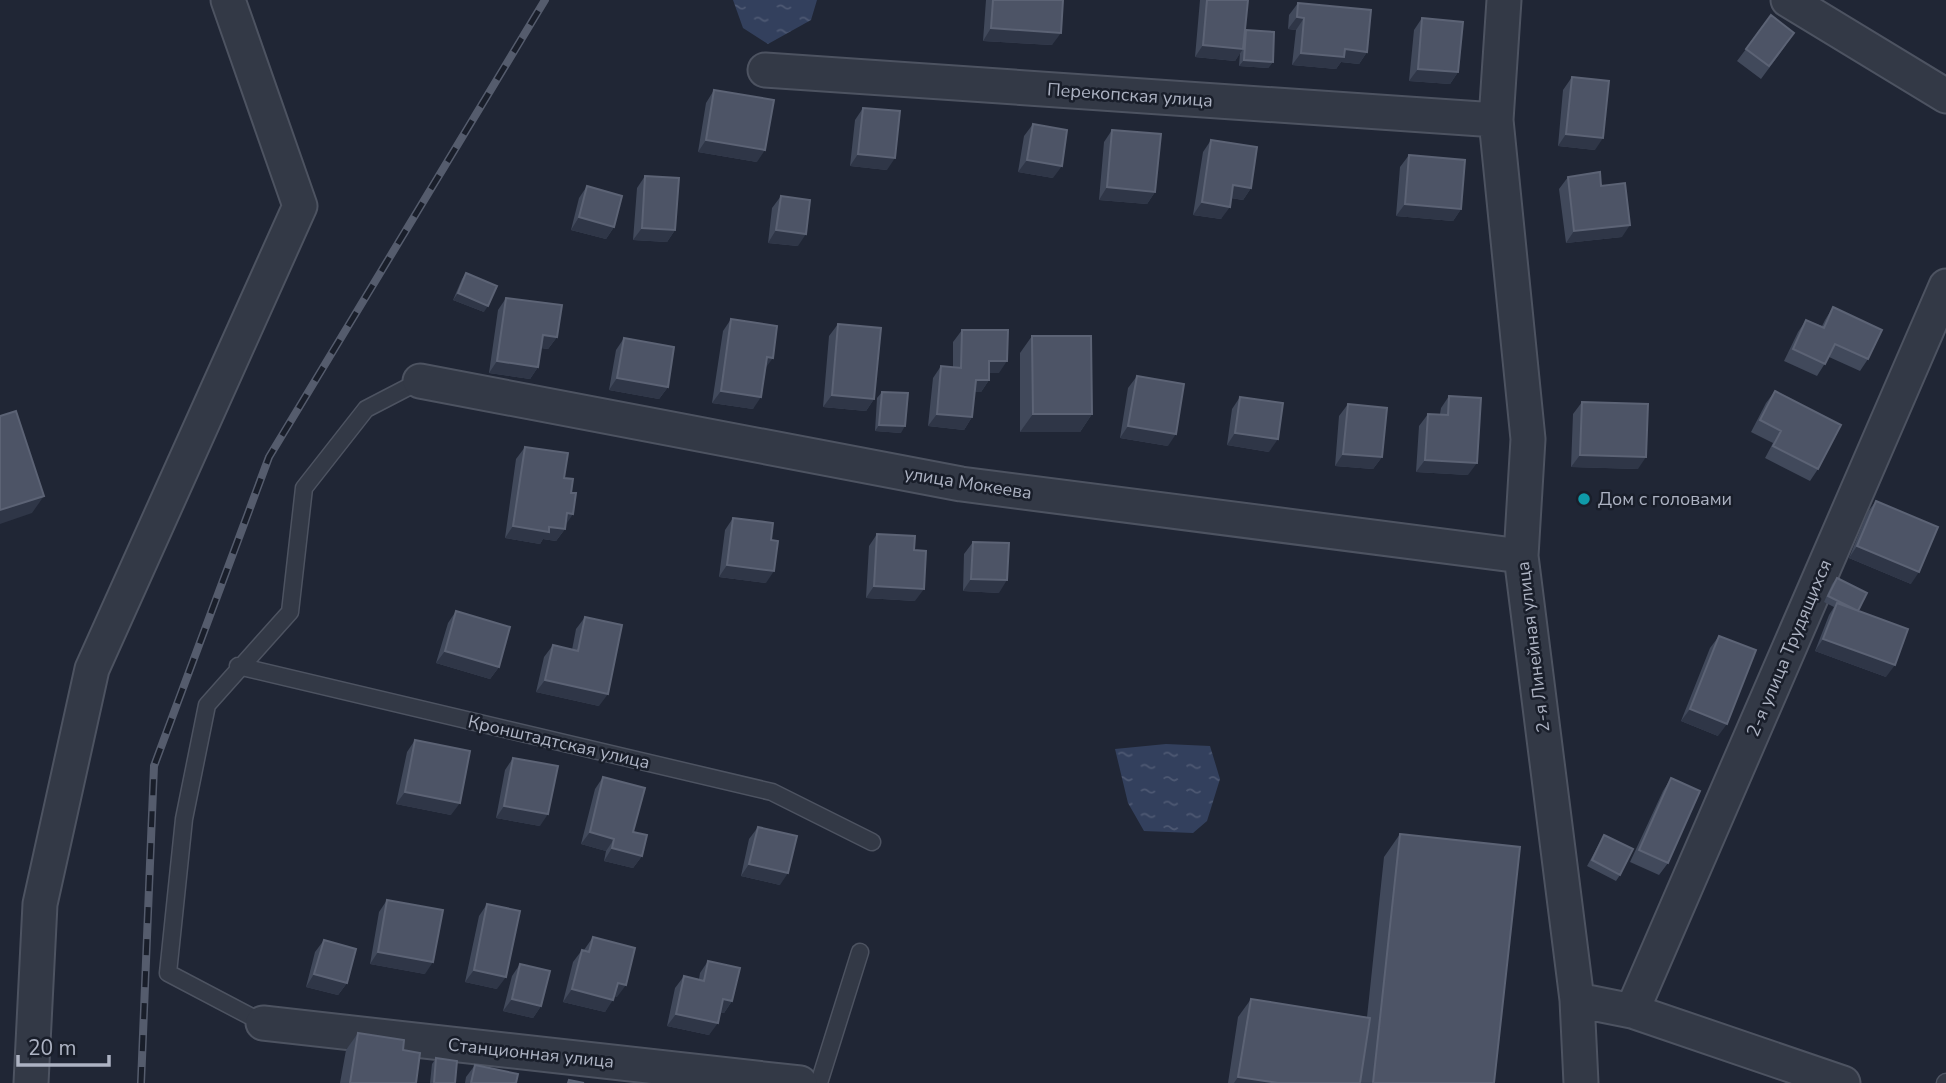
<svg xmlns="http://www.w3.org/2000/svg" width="1946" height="1083" font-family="'Nunito Sans',sans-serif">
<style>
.water{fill:url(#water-ripples)}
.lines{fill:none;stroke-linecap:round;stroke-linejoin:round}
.service-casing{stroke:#4d5361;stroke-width:19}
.minor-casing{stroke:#4d5361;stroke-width:37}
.service{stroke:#333946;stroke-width:16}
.minor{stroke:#333946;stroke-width:33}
.rail-casing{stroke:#555c6d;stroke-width:8}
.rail{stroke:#191e2a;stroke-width:5;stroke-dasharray:16;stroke-linecap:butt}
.wall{fill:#41495b}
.shaded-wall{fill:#2f3647}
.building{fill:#4d5466;stroke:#5c6375;stroke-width:2}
.culture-dot{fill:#0f9aa8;stroke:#191e2a;stroke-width:2.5}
.labels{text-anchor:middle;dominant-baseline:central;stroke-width:5;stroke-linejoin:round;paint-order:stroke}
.street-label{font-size:18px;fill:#adb3c3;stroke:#191e2a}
.poi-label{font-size:18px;fill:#adb3c3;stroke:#191e2a;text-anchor:start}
</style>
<defs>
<pattern id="water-ripples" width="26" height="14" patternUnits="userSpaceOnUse" patternTransform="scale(1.75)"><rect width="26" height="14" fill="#33405d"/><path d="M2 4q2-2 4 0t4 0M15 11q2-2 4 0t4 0" fill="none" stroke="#4e5973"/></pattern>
</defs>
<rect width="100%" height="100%" fill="#202635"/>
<path class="water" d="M733,0H817L811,20L768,44L743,28Z
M1166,744L1210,746L1220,779L1207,821L1193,833L1144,831L1128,803L1115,749Z"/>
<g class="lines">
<g class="service-casing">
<path id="service" d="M238,666L772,792L872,842
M263,1023L168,973L184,819L207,705L290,612L304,488L366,409L420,381
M819,1083L860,952
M1945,1083L1946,1082"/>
</g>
<g class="minor-casing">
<path id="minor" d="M1504,0L1496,120L1528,439L1521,556L1577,1000L1581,1083
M1788,0L1946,96
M765,70L1496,120
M420,381L961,484L1521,556
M1577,1000L1632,1011L1843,1083
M1632,1011L1946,286
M263,1023L800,1083
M31,1083L40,904L92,669L300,206L228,0"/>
</g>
<use href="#service" class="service"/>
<use href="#minor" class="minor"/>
<g class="rail-casing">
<path id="rail" d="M141,1083L154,766L269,457L545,0"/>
</g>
<use href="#rail" class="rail"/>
</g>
<path class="wall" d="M986,0H1063L1052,45L983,41Z
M1200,0H1248L1245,32L1273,62L1268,68L1239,66L1240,53L1235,61L1195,57Z
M1298,3L1367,52L1359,64L1341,62L1336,69L1292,65L1296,30L1288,29L1289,15Z
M1422,18L1458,72L1450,84L1409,81L1414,30Z
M1786,45L1761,79L1737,61L1746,49Z
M1572,77L1595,150L1558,146L1563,90Z
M714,90L757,162L698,152L706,103Z
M863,108L887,170L850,166L855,120Z
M1033,124L1053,178L1018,172L1024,136Z
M1112,130L1155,192L1147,204L1099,200L1104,142Z
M1211,140L1251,188L1243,200L1231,198L1221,219L1193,215L1203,152Z
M1409,155L1461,209L1453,221L1396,216L1400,167Z
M645,176L675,230L667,242L633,240L637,188Z
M1568,177L1601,186L1622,237L1566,243L1559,189Z
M587,186L614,227L606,239L571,230L579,198Z
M781,196L798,246L768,243L772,208Z
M466,273L484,312L453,300L462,279Z
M506,298L557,337L548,349L541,348L538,367L530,379L489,373L498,310Z
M1833,307L1868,359L1860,371L1829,357L1817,376L1784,361L1798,332L1806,320L1822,326L1825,320Z
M731,319L766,368L753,409L712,403L723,331Z
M838,324L874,399L866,411L823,407L829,336Z
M962,330L999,373H989V380L981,392H975L972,417L964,430L928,426L933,378L941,366L953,367V342Z
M1032,336L1092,414L1080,432H1020V353Z
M624,338L668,387L659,399L609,390L616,350Z
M1137,376L1168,446L1120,438L1128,388Z
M1775,391L1818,469L1810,481L1765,458L1773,443L1751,432L1766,403Z
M882,392L901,433L875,431L877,398Z
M1449,396L1468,475L1416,472L1419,426L1428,414H1440L1441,408Z
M1240,397L1269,452L1227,445L1232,409Z
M1582,402L1638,469L1571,467L1573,414Z
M1348,404L1382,457L1373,469L1335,466L1339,416Z
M525,447L564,478L565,529L556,541L543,539L540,544L505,538L516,459Z
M1876,501L1911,584L1849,558L1867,513Z
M733,518L766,583L719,577L725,530Z
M877,534L914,550L915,601L866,598L869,546Z
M973,542L999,593L963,591L964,554Z
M1837,578L1858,611L1886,677L1815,651L1829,615L1834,607L1824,602L1832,584Z
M456,611L499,667L490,679L436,663L448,623Z
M585,617L599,706L536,692L544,657L553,645L572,650L576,629Z
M1719,636L1718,736L1681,721L1710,648Z
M415,740L451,815L396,804L407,752Z
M513,758L540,826L496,818L505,770Z
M603,777L633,832L642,856L633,868L604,861L606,851L581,844L595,789Z
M1671,778L1668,863L1659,875L1630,862L1663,791Z
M758,827L780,885L741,876L749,839Z
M1400,834L1494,1083H1228L1238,1017L1251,999L1367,1017L1384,857Z
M1604,835L1620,875L1616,881L1587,866Z
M387,900L425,974L370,964L379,912Z
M487,904L497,989L465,982L479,916Z
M593,937L617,997L614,996L605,1012L563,1002L573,962L582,950H584Z
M324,940L347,983L338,995L306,987L315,952Z
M708,961L732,1001L724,1013L720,1012L709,1035L667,1026L675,988L684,976L699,979L700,973Z
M520,964L541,1006L533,1018L503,1011L512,976Z
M358,1033L403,1050L416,1083H340L346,1050Z
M436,1058L455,1083H430L432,1064Z
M475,1065L516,1083H465L466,1077Z"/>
<path class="shaded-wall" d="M1297,17L1304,18L1296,30L1288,29Z
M991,28L1061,33L1052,45L983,41Z
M1203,45L1243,49L1235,61L1195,57Z
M1345,49L1367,52L1359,64L1341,62L1336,69L1292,65L1301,53Z
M1244,60L1273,62L1268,68L1239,66Z
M1418,69L1458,72L1450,84L1409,81Z
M1566,134L1603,138L1595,150L1558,146Z
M706,140L765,150L757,162L698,152Z
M858,154L895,158L887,170L850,166Z
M1027,160L1062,166L1053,178L1018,172Z
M1233,185L1251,188L1243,200L1225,197Z
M1107,187L1155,192L1147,204L1099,200Z
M1202,202L1230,207L1221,219L1193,215Z
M1405,204L1461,209L1453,221L1396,216Z
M579,217L614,227L606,239L571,230Z
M1630,225L1622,237L1566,243L1574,231Z
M642,228L675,230L667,242L633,240Z
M776,230L806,234L798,246L768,243Z
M458,293L488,306L484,312L453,300Z
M543,335L557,337L548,349L534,347Z
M767,357L773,358L764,370Z
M497,361L538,367L530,379L489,373Z
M989,361H1007L999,373H980Z
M617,378L668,387L659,399L609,390Z
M976,380H989L981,392H967Z
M721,391L761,397L753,409L712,403Z
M832,395L874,399L866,411L823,407Z
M937,414L972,417L964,430L928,426Z
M1033,414H1092L1080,432H1020Z
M879,425L905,426L901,433L875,431Z
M1128,426L1176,434L1168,446L1120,438Z
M1235,433L1278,439L1269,452L1227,445Z
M1343,454L1382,457L1373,469L1335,466Z
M1580,455L1646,457L1638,469L1571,467Z
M1425,460L1477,463L1468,475L1416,472Z
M44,496L32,513L0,524V510Z
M567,513L573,514L565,526Z
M513,526L549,527L565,529L556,541L543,539L540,544L505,538Z
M1857,546L1919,572L1911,584L1849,558Z
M727,565L774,571L766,583L719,577Z
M971,579L1007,580L999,593L963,591Z
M874,586L924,589L915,601L866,598Z
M1823,639L1895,665L1886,677L1815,651Z
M445,651L499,667L490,679L436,663Z
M545,680L608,694L599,706L536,692Z
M1690,709L1727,724L1718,736L1681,721Z
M405,792L460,803L451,815L396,804Z
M504,806L548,814L540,826L496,818Z
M590,832L614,839L606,851L581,844Z
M612,848L642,856L633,868L604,861Z
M749,864L788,873L780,885L741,876Z
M378,952L433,962L425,974L370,964Z
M474,970L506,977L497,989L465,982Z
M314,974L347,983L338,995L306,987Z
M618,983L626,985L617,997L610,995Z
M572,989L613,1000L605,1012L563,1002Z
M512,999L541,1006L533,1018L503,1011Z
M723,999L732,1001L724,1013L715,1011Z
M676,1014L718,1023L709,1035L667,1026Z
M1238,1077L1278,1083H1234Z"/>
<path class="building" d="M993,0H1063L1061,33L991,28Z
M1207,0H1248L1243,49L1203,45Z
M1298,3L1371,10L1367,52L1345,49L1344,57L1301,53L1304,18L1297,17Z
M1771,15L1794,33L1769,66L1746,49Z
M1422,18L1463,22L1458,72L1418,69Z
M1246,30L1274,32L1273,62L1244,60Z
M1572,77L1609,81L1603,138L1566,134Z
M714,90L774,100L765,150L706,140Z
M863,108L900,111L895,158L858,154Z
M1033,124L1067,130L1062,166L1027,160Z
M1112,130L1161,134L1155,192L1107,187Z
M1211,140L1257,147L1251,188L1233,185L1230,207L1202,202Z
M1409,155L1465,160L1461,209L1405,204Z
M1600,172L1601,186L1625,183L1630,225L1574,231L1568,177Z
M645,176L679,178L675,230L642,228Z
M587,186L622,196L614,227L579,217Z
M781,196L810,200L806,234L776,230Z
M466,273L497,286L488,306L458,293Z
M506,298L562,305L557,337L543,335L538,367L497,361Z
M1833,307L1882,330L1868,359L1835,344L1825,364L1793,349L1806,320L1824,328Z
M731,319L777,326L773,358L767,357L761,397L721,391Z
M838,324L881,328L874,399L832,395Z
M962,330H1008L1007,361H989V380H976L972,417L937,414L941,366L961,368Z
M1032,336H1091L1092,414H1033Z
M624,338L674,347L668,387L617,378Z
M1137,376L1184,384L1176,434L1128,426Z
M1775,391L1841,425L1818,469L1773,446L1781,431L1760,420Z
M882,392L908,393L905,426L879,425Z
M1449,396L1481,398L1477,463L1425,460L1428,414L1448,415Z
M1240,397L1283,403L1278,439L1235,433Z
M1582,402L1648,404L1646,457L1580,455Z
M1348,404L1387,408L1382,457L1343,454Z
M16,411L44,496L0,510V416Z
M525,447L568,453L564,478L573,479L571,493H576L573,514L567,513L565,529L549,527V532L513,526Z
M1876,501L1938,527L1919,572L1857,546Z
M733,518L773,523L771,540L778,541L774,571L727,565Z
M877,534L915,536L914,550L926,551L924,589L874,586Z
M973,542L1009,543L1007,580L971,579Z
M1837,578L1867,593L1858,611L1828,596Z
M1837,603L1908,629L1895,665L1823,639Z
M456,611L510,627L499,667L445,651Z
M585,617L622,625L608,694L545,680L553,645L578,651Z
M1719,636L1756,650L1727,724L1690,709Z
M415,740L470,751L460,803L405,792Z
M513,758L558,766L548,814L504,806Z
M603,777L645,788L633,832L647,835L642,856L612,848L614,839L590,832Z
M1671,778L1700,791L1668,863L1639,850Z
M758,827L797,836L788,873L749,864Z
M1400,834L1520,847L1494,1083H1373Z
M1604,835L1633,849L1620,875L1592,860Z
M387,900L443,910L433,962L378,952Z
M487,904L520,911L506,977L474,970Z
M593,937L635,948L626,985L618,983L613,1000L572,989L582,950L589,952Z
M324,940L356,949L347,983L314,974Z
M708,961L740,968L732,1001L723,999L718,1023L676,1014L684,976L704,981Z
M520,964L550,971L541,1006L512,999Z
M1251,999L1370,1018L1360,1083H1278L1238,1077Z
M358,1033L404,1040L403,1050L420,1053L416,1083H350Z
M436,1058L457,1061L455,1083H434Z
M475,1065L518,1074L516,1083H471Z
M569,1080L584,1083H568Z"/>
<circle class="culture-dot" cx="1584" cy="499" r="7"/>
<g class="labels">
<g class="street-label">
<text transform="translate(1130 95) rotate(4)">Перекопская улица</text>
<text transform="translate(968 483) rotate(9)">улица Мокеева</text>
<text transform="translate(1533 647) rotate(-97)">2-я Линейная улица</text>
<text transform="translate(1789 648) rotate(-67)">2-я улица Трудящихся</text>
<text transform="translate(559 742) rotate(13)">Кронштадтская улица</text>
<text transform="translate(531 1053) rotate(6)">Станционная улица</text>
</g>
<g class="poi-label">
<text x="1598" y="499">Дом с головами</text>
</g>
</g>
<path d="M18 1055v10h91v-10" fill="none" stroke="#adb3c3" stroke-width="3.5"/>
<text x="28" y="1055" font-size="21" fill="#adb3c3" stroke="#191e2a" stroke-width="5" paint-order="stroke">20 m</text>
</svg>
